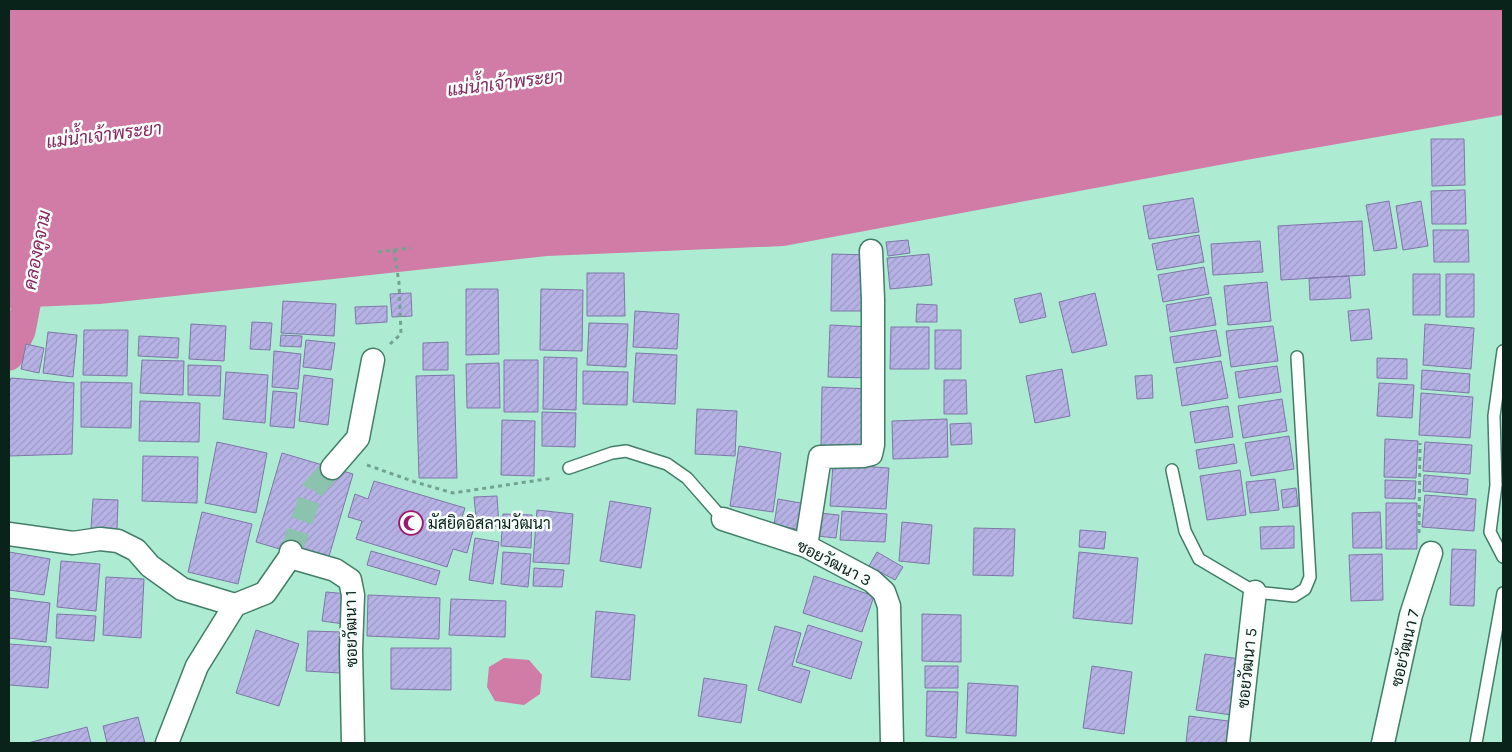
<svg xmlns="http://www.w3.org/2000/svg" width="1512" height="752" font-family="Karla,Sarabun,sans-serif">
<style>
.water{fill:#d17ba7}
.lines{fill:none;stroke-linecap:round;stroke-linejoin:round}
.canal{stroke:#d17ba7;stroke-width:29}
.building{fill:url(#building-hatch);stroke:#7d78a7}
.street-tunnel{stroke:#8cc3ae;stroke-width:22;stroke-dasharray:22 11;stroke-linecap:butt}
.lane-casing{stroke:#427e69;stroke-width:14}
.street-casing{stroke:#427e69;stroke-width:25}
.path{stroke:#72a391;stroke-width:3;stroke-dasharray:4 4;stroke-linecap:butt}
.lane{stroke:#fff;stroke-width:11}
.street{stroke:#fff;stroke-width:22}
.labels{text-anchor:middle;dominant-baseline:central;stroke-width:5;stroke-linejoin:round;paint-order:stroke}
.poi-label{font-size:16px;fill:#09221a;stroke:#f8fefb;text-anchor:start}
.street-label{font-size:16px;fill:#09221a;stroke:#f8fefb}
.water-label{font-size:18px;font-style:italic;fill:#8a2560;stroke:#f8fefb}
</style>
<defs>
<pattern id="building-hatch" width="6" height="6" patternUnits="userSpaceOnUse" patternTransform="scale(1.25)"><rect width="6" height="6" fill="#b7b2e5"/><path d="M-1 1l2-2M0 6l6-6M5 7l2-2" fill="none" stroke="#9c99c4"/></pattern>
</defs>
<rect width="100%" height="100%" fill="#adebd3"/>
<path class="water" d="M9,9H1503V115L1246,160L784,246L547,256L100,304L9,308Z
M504,658L529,660L542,675L540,694L524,705L495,701L487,687L489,667Z"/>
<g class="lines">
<path class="canal" d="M9,356L21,331L33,269"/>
</g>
<path class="building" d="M1431,139H1464L1465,185L1432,186Z
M1465,190L1466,224H1432L1431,191Z
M1193,198L1199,232L1149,239L1143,206Z
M1389,201L1397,248L1374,251L1366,205Z
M1421,201L1428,246L1403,250L1396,206Z
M1362,221L1365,275L1281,280L1278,226Z
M1433,230H1468L1469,262H1434Z
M1199,235L1204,262L1157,270L1152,244Z
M908,240L910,253L888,256L886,242Z
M1260,241L1263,272L1213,275L1211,244Z
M832,254L869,255L868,311H831Z
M929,254L932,285L890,289L887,258Z
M1204,267L1209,294L1163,302L1158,275Z
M587,273H624L625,316H587Z
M1413,274H1440V315H1413Z
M1446,274H1474V317H1446Z
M1349,276L1351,298L1310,300L1309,278Z
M1267,282L1271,321L1228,325L1224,286Z
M466,289H498L499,354L466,355Z
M541,289L583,290L582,351L540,350Z
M411,293L412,316L392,317L390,294Z
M1041,293L1046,317L1020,323L1014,299Z
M1095,293L1107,345L1072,353L1059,302Z
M1211,297L1216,325L1170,332L1166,305Z
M283,301L336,304L334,336L281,333Z
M917,304L937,305V322H916Z
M387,306V322L356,324L355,307Z
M1369,309L1372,339L1351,341L1348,311Z
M635,311L679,314L677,349L633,347Z
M252,322L272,323L270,350L250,349Z
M589,323L628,324L626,367L587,365Z
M191,324L226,326L224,361L189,359Z
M1425,324L1474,328L1471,369L1423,365Z
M830,325L872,327L871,378L828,377Z
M1273,326L1278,361L1231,367L1226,331Z
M891,327H929V369H890Z
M84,330H128L127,376L83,375Z
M935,330H961V369H935Z
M1216,330L1221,356L1174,363L1170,337Z
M48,332L77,335L73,377L43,373Z
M281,335L302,336L301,347L280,346Z
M139,336L179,338L178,358L138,356Z
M306,340L335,343L331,370L303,367Z
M448,342V370H423V343Z
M26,344L44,348L39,373L21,369Z
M274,351L301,354L298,389L272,387Z
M636,353L677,355L675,404L633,402Z
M544,357L577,358L576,410L543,409Z
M1377,358L1407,359V379L1377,378Z
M142,360L184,361L183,395L140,393Z
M504,360H538V412H504Z
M1221,361L1228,398L1182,406L1176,368Z
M499,363L500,408H467L466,364Z
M188,365L221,366L220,396L188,395Z
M1277,366L1281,392L1239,398L1235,372Z
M1062,369L1070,416L1035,423L1026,376Z
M1422,370L1470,374L1469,393L1421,389Z
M583,371L628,372L627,405L583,404Z
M226,372L268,375L265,423L223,419Z
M304,375L333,379L328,425L299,421Z
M454,375L457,478H419L416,376Z
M1152,375L1153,398L1137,399L1135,376Z
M11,378L74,383L72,454L9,456V383Z
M944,380H966L967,414H944Z
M81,382L132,383L131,428L81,427Z
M1379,383L1414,385L1412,418L1377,416Z
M822,387L871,389L869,448L821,446Z
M273,391L297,393L294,428L270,426Z
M1421,393L1473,397L1470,438L1419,435Z
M1282,399L1287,431L1243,438L1238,406Z
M140,401L200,403L199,442L139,441Z
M1228,406L1233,437L1195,443L1190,412Z
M697,409L737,411L735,456L695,454Z
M542,412L576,413L575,447L542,446Z
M947,419L948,457L893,459L892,421Z
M502,420L535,421L534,476L501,475Z
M971,423L972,444L951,445L950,424Z
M1289,436L1294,469L1251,476L1245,443Z
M1385,439L1418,441L1416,478L1384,477Z
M217,442L267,453L256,513L205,503Z
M1425,442L1472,445L1470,474L1423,471Z
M1234,444L1237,463L1199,469L1196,450Z
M739,446L781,453L773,512L730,506Z
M282,453L353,474L327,563L256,542Z
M143,456L198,457L197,503L142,501Z
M833,464L889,468L886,509L830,506Z
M1240,470L1246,515L1207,520L1200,476Z
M1424,475L1468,479L1467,495L1423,491Z
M1275,479L1279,510L1250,513L1246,482Z
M1385,480L1416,481L1415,499L1385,498Z
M374,481L465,508L459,526L473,531L467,553L453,549L447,567L356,539L362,521L348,517L355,494L368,499Z
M1296,488L1298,506L1283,508L1281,490Z
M1425,495L1476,499L1474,531L1422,527Z
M497,496L499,526L477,527L474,497Z
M93,499L118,500L117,529L91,528Z
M778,499L806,504L801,530L774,525Z
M610,501L651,508L641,568L600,561Z
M1386,503H1417V549H1386Z
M537,510L573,514L569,564L533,562Z
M842,511L887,514L885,542L840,540Z
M202,512L252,524L238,584L188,572Z
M1380,512L1382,548H1353L1352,513Z
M819,513L839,515L836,538L817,536Z
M503,514L532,515L531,548L501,546Z
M902,522L932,525L929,564L899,561Z
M1294,526V548L1261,549L1260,527Z
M974,528L1015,529L1013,576L973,575Z
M1080,530L1106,532L1104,549L1079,547Z
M475,538L499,542L493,584L469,580Z
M1452,549L1476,550L1474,606L1450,605Z
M371,551L440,571L436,585L367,565Z
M9,552L50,559L44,595L9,590Z
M503,552L531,554L528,587L501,584Z
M877,552L903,567L895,580L869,566Z
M1079,552L1138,558L1132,624L1073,618Z
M1382,554L1383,600L1351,601L1349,555Z
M61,561L100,564L96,611L57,607Z
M534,568L564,570L562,587L533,586Z
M814,576L874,596L862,632L803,613Z
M106,577L144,579L141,638L103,635Z
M326,592L348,594L344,624L322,621Z
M368,595L440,598L439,639L367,636Z
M9,598L50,603L46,642L9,638Z
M451,599L506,601L505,637L449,635Z
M596,611L635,615L630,680L591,677Z
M57,614L96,616L94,641L56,638Z
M922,614L961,615V662L922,661Z
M808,625L862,642L851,679L796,662Z
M775,626L801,633L792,666L810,671L801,703L758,690Z
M256,630L299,644L279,706L236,693Z
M308,631L342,632L340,673L306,671Z
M9,644L51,647L48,688L9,685Z
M391,648H451V690L391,689Z
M1205,654L1247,660L1239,716L1196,710Z
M925,666H958V688H925Z
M1092,666L1132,672L1124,734L1083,728Z
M704,678L747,685L741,723L698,716Z
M968,683L1018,686L1016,736L966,733Z
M927,691L958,692L956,738L926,736Z
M1189,716L1236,722L1233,743H1186Z
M138,717L145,743H107L103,726Z
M87,727L91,743H28Z"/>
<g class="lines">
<path class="street-tunnel" d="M291,552L313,489L332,468"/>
<g class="lane-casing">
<path id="lane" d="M1503,351L1494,416L1496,485L1490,532L1503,557
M569,468L612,453L626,451L667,464L687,478L723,519
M1172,470L1185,531L1199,559L1255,592L1294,596L1305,589L1310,577L1297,357
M1476,743L1503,593"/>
</g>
<g class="street-casing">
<path id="street" d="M332,468L358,438L373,360
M723,519L806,546L872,581L884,592L889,606L892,743
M9,534L73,543L100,539L118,541L136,550L150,566L182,589L235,605
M806,546L820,457L863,456L871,454L873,445V299L871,251
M290,557L335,570L350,580L353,595L351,650L353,743
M167,743L197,666L235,605L265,593L290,557L291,552
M1238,743L1255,592
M1383,743L1411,615L1431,553"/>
</g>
<path class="path" d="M378,252L411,248
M390,344L401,334L399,283L394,250
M367,465L415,482L453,493L553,478
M1419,533L1420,443"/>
<use href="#lane" class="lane"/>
<use href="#street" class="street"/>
</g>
<defs>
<g id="mosque-ring" transform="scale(1.25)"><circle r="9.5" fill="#f8fefb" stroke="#9d196b" stroke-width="1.5"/><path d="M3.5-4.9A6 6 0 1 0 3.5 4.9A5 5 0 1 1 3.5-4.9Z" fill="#9d196b"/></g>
</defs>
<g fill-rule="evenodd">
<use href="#mosque-ring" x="411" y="523"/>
</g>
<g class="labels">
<g class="poi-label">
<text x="428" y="523">มัสยิดอิสลามวัฒนา</text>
</g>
<g class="street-label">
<text transform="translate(834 563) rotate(27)">ซอยวัฒนา 3</text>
<text transform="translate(351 629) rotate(-91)">ซอยวัฒนา 1</text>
<text transform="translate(1405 648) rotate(-77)">ซอยวัฒนา 7</text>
<text transform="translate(1247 668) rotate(-84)">ซอยวัฒนา 5</text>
</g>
<g class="water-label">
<text transform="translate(505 83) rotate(-7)">แม่น้ำเจ้าพระยา</text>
<text transform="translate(104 135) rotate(-7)">แม่น้ำเจ้าพระยา</text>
<text transform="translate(37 250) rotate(-79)">คลองคูจาม</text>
</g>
</g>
<rect width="1512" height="752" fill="none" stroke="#09221a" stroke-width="20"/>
</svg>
